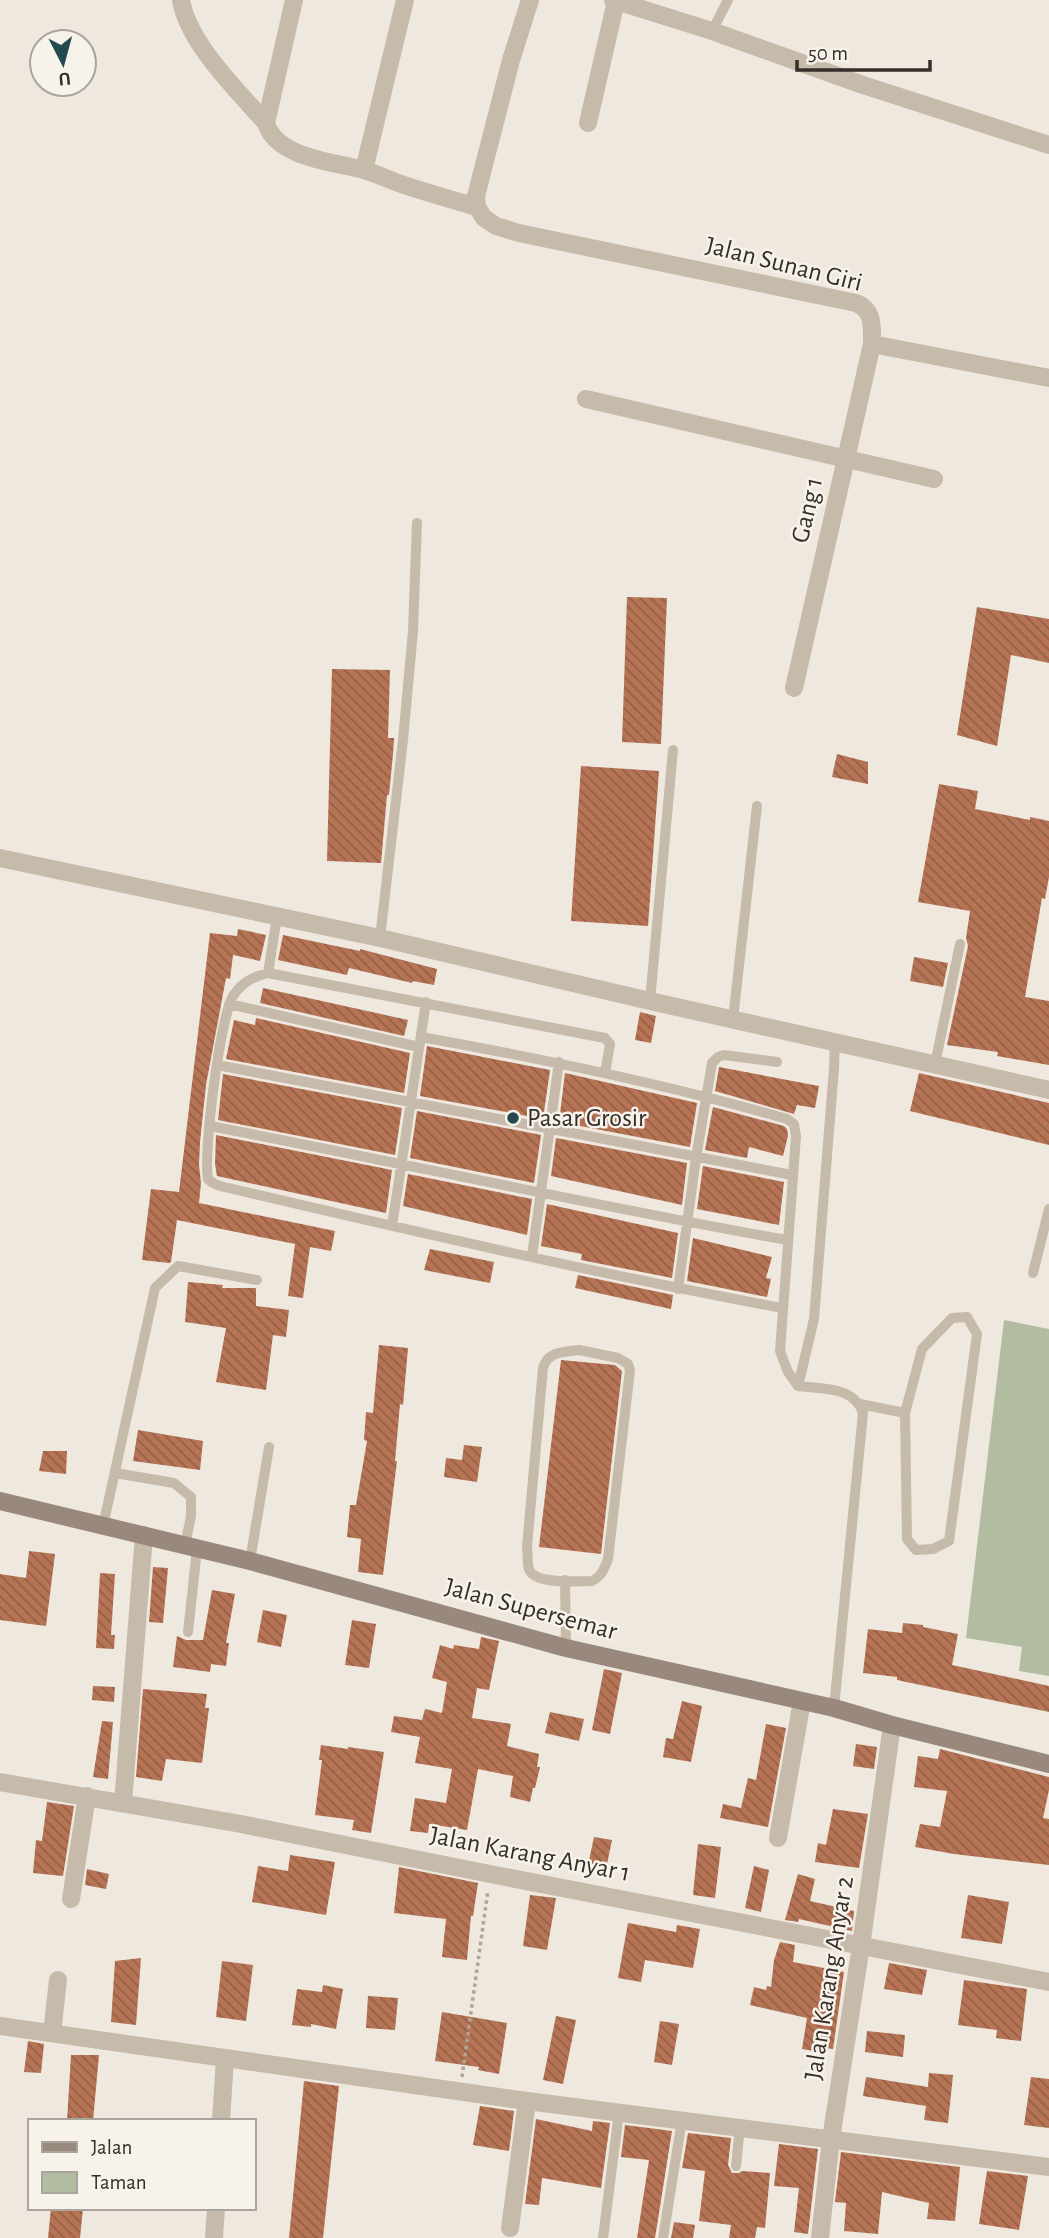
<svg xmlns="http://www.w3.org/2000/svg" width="1049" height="2238" font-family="'Alegreya Sans',sans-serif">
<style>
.green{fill:#b1bca0}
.building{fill:url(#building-back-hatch)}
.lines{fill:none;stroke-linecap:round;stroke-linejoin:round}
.path{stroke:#b1a496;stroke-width:3.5;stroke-dasharray:3.5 3.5;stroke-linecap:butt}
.lane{stroke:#c6baab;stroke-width:10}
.street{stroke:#c6baab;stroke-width:18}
.secondary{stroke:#99897d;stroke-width:18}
.poi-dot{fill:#244a51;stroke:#f7f2ea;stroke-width:2.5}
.labels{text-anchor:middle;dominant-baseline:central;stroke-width:5;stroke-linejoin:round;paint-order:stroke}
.street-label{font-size:26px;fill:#352e2a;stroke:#f7f2ea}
.poi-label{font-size:26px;fill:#352e2a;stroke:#f7f2ea;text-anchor:start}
</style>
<defs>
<pattern id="building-back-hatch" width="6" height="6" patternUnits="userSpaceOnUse" patternTransform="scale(1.75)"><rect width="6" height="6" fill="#b67455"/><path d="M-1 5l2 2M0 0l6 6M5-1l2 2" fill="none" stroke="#956047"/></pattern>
</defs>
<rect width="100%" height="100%" fill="#efe8de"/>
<path class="green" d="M1004,1320L1049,1329V1676L1019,1671L1022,1647L966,1638Z"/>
<path class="building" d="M627,597L667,598L661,744L622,742Z
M977,607L1049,619V663L1011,655L997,746L957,735Z
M332,669L390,670L388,738H394L393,754L389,795H387L381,863L327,861Z
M837,754L868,762V784L832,777Z
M581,766L659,771L648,926L571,921Z
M939,784L978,791L975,809L1030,820V817L1049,821V877L1045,899L1042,898L1025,997L1049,1001V1065L997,1056L998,1052L947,1045L968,946L966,938L970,911L918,902Z
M238,929L266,935L260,961L233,955L230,979L226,978L206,1085L200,1142L199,1165L201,1183L199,1203L335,1231L331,1251L310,1247L303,1298L288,1296L295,1244L177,1220L171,1262L169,1263L142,1260L151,1189L179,1192L210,933L237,936Z
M283,935L360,951V949L437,969L434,985L413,981L412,983L349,968L347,975L278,960Z
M914,957L948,963L943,987L910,981Z
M263,988L408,1020L404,1036L260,1003Z
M640,1012L656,1016L651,1043L635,1040Z
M256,1018L410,1053L404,1093L226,1059L234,1020L255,1025Z
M427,1046L550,1070L543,1119L420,1096Z
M719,1067L819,1086L815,1108L797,1105L794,1114L715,1091Z
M565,1073L697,1103L690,1147L559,1122Z
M919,1073L1049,1103V1145L910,1111Z
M223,1074L402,1108L395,1155L218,1120Z
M713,1107L784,1126L787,1129L788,1136L783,1156L749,1147L747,1158L705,1150Z
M417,1111L541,1135L534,1183L410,1158Z
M216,1135L392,1170L386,1213L217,1176L215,1164Z
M556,1138L687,1163L682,1205L551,1176Z
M703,1166L784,1182L779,1225L697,1209Z
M408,1174L532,1199L527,1235L403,1206Z
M547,1204L678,1233L672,1278L581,1260L582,1254L541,1246Z
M693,1238L772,1257L766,1278L771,1279L767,1297L687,1281Z
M430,1249L494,1262L490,1283L424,1270Z
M578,1275L673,1295L671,1309L575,1288Z
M188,1282L223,1285L222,1288H256V1306L289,1310L286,1337L273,1335L266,1390L216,1382L226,1328L185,1322Z
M379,1345L408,1348L403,1405L400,1404L395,1461H397L383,1575L358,1572L361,1539L347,1537L350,1505H356L367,1441L364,1440L366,1412L373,1413Z
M561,1360L615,1365L622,1371L601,1554L539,1547Z
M138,1430L203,1441L200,1470L133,1461Z
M464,1445L482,1447L477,1482L444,1477L446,1458L462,1460Z
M43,1451H67L66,1474L39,1471Z
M29,1551L55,1554L46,1626L0,1620V1574L26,1578Z
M153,1567L168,1568L163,1623L149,1622Z
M100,1573L115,1574L111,1635H115L114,1649L96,1648Z
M212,1590L235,1594L226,1643H229L226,1666L211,1664L210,1672L173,1667L177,1636L186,1640H203Z
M263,1610L287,1615L281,1647L257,1642Z
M352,1620L376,1624L369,1668L345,1665Z
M903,1623L923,1625V1627L958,1634L952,1665L1049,1686V1712L897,1680V1677L863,1673L868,1629L902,1633Z
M481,1637L499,1641L489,1690L477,1688L472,1718L511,1724L507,1746L539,1754L537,1767H540L535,1788H533L530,1802L510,1797L513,1776L478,1769L467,1830L429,1824L428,1833L410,1831L415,1798L446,1803L452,1769L415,1763L420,1737L391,1732L394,1716L422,1720L425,1709L442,1713L447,1682L432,1678L440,1645L453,1649L454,1645L479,1649Z
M604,1669L622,1673L610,1734L592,1730Z
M93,1686L115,1687L114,1702L92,1700Z
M143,1689L207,1694L205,1708H209L202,1763L166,1759L162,1781L136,1777Z
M682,1701L702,1706L691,1762L663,1757L666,1738L673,1739Z
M550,1712L584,1719L579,1741L545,1733Z
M102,1721L113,1722L108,1779L93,1777Z
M766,1724L786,1728L768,1827L720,1818L723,1804L741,1808L748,1778L756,1780Z
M856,1744L877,1747L874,1769L853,1766Z
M321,1745L348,1749V1747L384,1752L371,1833L352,1830L354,1820L315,1815L322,1760H319Z
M940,1749L1049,1777V1790L1043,1818L1049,1819V1865L954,1854L915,1847L920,1824L940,1827L947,1791L914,1787L918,1756L938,1759Z
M47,1802L74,1806L63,1876L33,1873L36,1840L42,1841Z
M833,1809L868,1814L859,1868L815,1862L818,1843L826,1845Z
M594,1837L612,1840L606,1869L588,1865Z
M698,1844L721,1847L715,1898L693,1895Z
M290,1855L335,1862L326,1915L252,1902L258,1866L288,1871Z
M754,1866L769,1870L761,1912L745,1908Z
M399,1867L478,1883L473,1916H471L467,1960L442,1957L446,1919L394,1913Z
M87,1869L109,1874L106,1889L85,1885Z
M798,1874L815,1879L810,1901L854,1911L852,1931L799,1919L798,1922L785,1920Z
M530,1895L556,1898L547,1950L523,1946Z
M968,1895L1009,1902L1002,1944L961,1938Z
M628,1923L676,1932L677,1925L700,1929L693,1968L645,1960L641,1982L618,1978Z
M780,1942L795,1945L793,1962L844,1972L833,2049L819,2047V2052L802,2049L807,2018L750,2005L754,1987L766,1990L767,1986L771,1987L774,1960Z
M141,1958L136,2025L111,2022L115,1961Z
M222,1961L253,1965L246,2021L216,2017Z
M889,1963L927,1970L922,1995L884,1989Z
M964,1980L1027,1989L1021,2041L996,2038L997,2030L958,2025Z
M323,1985L343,1989L336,2029L311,2024V2027L292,2025L297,1989L322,1992Z
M368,1996L398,1998L395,2030L366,2028Z
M442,2012L507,2023L499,2074L478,2070L479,2067L435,2061Z
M556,2016L576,2020L563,2084L543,2080Z
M660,2021L679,2024L672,2065L654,2062Z
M867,2031L905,2035L903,2057L865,2052Z
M28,2041L44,2044L41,2073L24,2072Z
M71,2055H99L93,2121H67Z
M929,2073L953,2075L948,2123L924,2120L926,2106L863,2096L866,2077L928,2087Z
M1031,2077L1049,2079V2128L1024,2125Z
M304,2081L339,2086L323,2238H289Z
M480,2106L514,2111L509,2151L473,2145Z
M536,2119L592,2131L593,2121L610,2123L601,2188L542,2178L539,2205L525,2204Z
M625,2125L672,2131L655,2238H637L649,2160L621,2157Z
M688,2133L731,2138L728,2165L732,2173H739L742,2171L770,2173L765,2228L757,2227L755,2238H729L731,2225L699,2221L705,2171L682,2168Z
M779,2144L818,2149L808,2234L794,2232L799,2188L774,2186Z
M841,2152L960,2167L955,2221L927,2219L929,2203L882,2192L878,2234L844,2231L846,2203L835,2202Z
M987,2171L1028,2176L1019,2230L979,2224Z
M51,2208H83L80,2238H48Z
M674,2222L695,2225L693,2238H671Z"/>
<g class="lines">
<path class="path" d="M462,2077L488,1890"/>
<path class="lane" d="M712,31L728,0
M380,938L403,740L413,631L417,523
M268,973L277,917
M650,1001L673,750
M229,1004L419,1047
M733,1019L757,806
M421,1037C544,1059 666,1084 787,1119L794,1124L796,1136L780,1351L788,1372L798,1386
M935,1064L960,944
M217,1065L792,1175
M605,1073L610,1044L605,1038L268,973C253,977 242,982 233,996C220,1019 203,1152 208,1179L213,1183L220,1186C407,1230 594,1273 782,1308
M210,1126C403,1163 594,1206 787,1240
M392,1226L426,1002
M532,1256L559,1062
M1033,1273L1049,1209
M678,1289L696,1158L712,1063L718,1057L724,1055L777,1062
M967,1317L977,1334L949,1541L933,1549L916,1550L907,1539L905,1413L922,1349L952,1318Z
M579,1350L618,1358L628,1364L630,1370L608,1559C604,1569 602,1576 592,1581C577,1581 534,1585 529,1569C527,1563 528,1553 527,1546L543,1368C548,1351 564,1352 579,1350Z
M860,1404L905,1413
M115,1473L174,1483L191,1497V1516L185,1545
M103,1526L155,1288L178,1266L257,1280
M250,1561L269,1447
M565,1580L566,1648
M188,1632L197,1549
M834,1708L863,1413C854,1386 822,1389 798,1386L814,1319L834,1068L835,1041
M736,2166L740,2127
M603,2238L619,2112
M663,2238L682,2120"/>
<path class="street" d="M181,0C188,43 238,91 266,123C276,158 335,162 364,170C378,174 391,181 404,185C428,193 453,200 477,207
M530,0L511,60L476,196L477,207L484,218L496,226L519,233L856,303C874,310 872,327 872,344L794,688
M613,0L712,31L863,85L1049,145
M266,123L294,0
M588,123L616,1
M364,170L405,0
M872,344L1049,378
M586,399L934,479
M0,858L380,938L650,1001L1049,1090
M0,1782L241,1824L490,1874L1049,1982
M123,1803L144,1535
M778,1838L802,1701
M71,1899L87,1796
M0,2026L527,2101L1049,2167
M52,2033L58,1980
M221,2121L225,2058
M510,2228L527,2101
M214,2238L216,2208
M820,2238L831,2139L861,1946L892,1725"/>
<path class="secondary" d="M0,1501L250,1561L566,1648L834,1708L892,1725L1049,1764"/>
</g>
<circle class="poi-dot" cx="513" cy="1118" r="7"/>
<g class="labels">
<g class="street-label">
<text transform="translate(784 264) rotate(14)">Jalan Sunan Giri</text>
<text transform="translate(807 510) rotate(-77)">Gang 1</text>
<text transform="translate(531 1609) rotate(15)">Jalan Supersemar</text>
<text transform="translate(530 1854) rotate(11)">Jalan Karang Anyar 1</text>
<text transform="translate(829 1978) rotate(-81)">Jalan Karang Anyar 2</text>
</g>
<g class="poi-label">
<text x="527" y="1118">Pasar Grosir</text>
</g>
</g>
<rect x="28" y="2119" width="228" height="91" fill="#f7f2ea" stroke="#a9a49d" stroke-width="2"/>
<rect x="42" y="2142" width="35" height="10" fill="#99897d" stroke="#a9a49d" stroke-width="2"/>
<text x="91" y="2154" font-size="21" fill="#352e2a">Jalan</text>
<rect x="42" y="2172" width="35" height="21" fill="#b1bca0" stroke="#a9a49d" stroke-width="2"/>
<text x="91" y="2189" font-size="21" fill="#352e2a">Taman</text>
<g transform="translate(63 63) rotate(174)"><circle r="33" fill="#f7f2ea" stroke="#a9a49d" stroke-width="2"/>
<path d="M0-5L12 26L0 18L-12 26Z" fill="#244a51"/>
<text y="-10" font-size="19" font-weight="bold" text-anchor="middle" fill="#352e2a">U</text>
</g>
<path d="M797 60v10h133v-10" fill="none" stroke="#352e2a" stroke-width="3.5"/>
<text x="808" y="60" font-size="21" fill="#352e2a" stroke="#f7f2ea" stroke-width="5" paint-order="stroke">50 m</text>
</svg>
